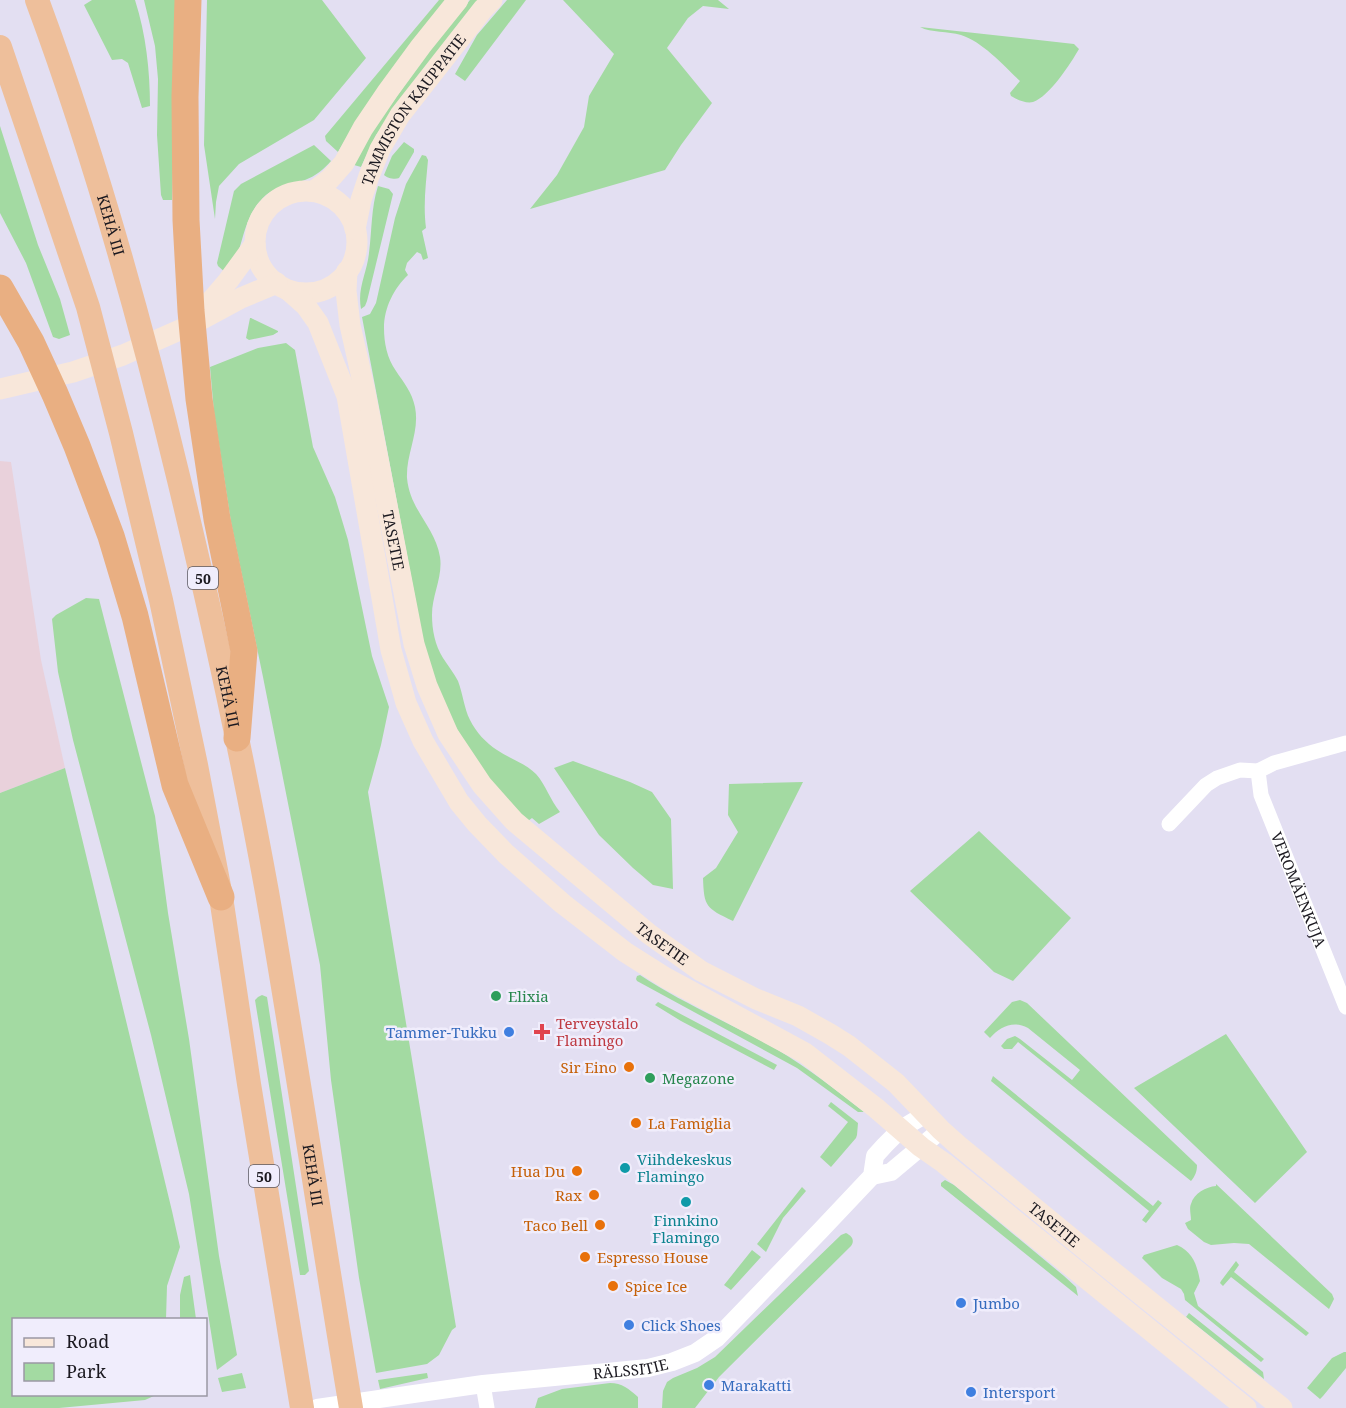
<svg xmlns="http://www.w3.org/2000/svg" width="1346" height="1408" font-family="'Noto Serif',serif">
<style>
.industrial{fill:#e9d1db}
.green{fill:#a3daa2}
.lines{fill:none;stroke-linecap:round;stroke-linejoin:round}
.minor{stroke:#fff;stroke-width:15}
.tertiary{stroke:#fff;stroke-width:18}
.secondary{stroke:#f8e7da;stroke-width:21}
.trunk{stroke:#eebf9b;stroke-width:24}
.motorway{stroke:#e9af82;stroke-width:27}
.leisure-dot{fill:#2e9e5b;stroke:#f0edfc;stroke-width:2}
.shop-dot{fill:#3f7fe0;stroke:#f0edfc;stroke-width:2}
.health-dot{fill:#e0444e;stroke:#f0edfc;stroke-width:2}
.food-dot{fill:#e8710a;stroke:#f0edfc;stroke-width:2}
.culture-dot{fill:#0f9aa8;stroke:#f0edfc;stroke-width:2}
.labels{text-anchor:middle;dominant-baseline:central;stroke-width:5;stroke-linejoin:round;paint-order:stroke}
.shield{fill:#f0edfc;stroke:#5b5962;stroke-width:1.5}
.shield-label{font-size:14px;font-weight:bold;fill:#1b1920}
.street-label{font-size:15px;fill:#1b1920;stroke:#f0edfc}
.leisure-label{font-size:15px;fill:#27864d;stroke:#f0edfc;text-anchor:start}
.health-label{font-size:15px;fill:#be3a42;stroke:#f0edfc;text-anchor:start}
.shop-label{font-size:15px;fill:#366cbe;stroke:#f0edfc;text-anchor:start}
.food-label{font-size:15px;fill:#c56008;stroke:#f0edfc;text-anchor:end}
.culture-label{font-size:15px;fill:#0d838f;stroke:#f0edfc;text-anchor:start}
</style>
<rect width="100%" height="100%" fill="#e3dff2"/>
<path class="industrial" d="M0,461L11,462L41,660L65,768L0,793Z"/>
<path class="green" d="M92,0H135C146,34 150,71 150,106L142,108L128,63L122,59L112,60L84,5Z
M144,0H178L172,200H163L161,195L157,135L158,79L155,46Z
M207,0H322L366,58L314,120L239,164L219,186L216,202L215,219L204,145Z
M439,0H448L347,137L338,152L326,141L325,136Z
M470,0H478L376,135L361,167L354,165L365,141L436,41Z
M507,0H526L465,81L455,74L477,35Z
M563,0H718L729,9L703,6L688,18L667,48L712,103L681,145L665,170L530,209L557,175L584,127L589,96L614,54Z
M920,27L1074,44L1079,49C1071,63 1049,97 1033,102C1026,104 1016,99 1011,96L1010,93L1020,81C1004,66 983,42 961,35C948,31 931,33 920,27Z
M0,126L38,245L60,299L70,335L59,339L53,337L26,263L0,213Z
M404,142L414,149V152L399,178C395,180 387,178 384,175L392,156Z
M314,145L331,161C324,169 316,176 305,180C292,184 277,186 266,195C248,211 245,231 238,253C235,260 231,267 227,274L218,266L217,263L234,191L241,184Z
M422,155L426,156L428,160C426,183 423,205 426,228L422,231L428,258L423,260L421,254L417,252L407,263L405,270L408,275C394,288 384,308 384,328C384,343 387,358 396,371C404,383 412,392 415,407C420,432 406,453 407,478C410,511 435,526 440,557C443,577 432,595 432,615C432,630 435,645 443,658C448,666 454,673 458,681C463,694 464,708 470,720C476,732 486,743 497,750C510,759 525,763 536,774C546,785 550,800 560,812L539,824L532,818L528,821C519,812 510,803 502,794C475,762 451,724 437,686C432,672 428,659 424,645L362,317L370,314L376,303L395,218L406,184Z
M378,186L389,189L393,194L367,301L365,306L361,309C357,288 367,273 369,253C372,230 371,208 378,186Z
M250,318H251L278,331V332L273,335L249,340L246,338Z
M286,343L295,350L313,447L335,497L348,540L372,656L389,707L381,745L368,792L456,1327L452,1330L439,1355L427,1364L376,1373L359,1278L331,1080L320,965L263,677L231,522L214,412L210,367L258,348Z
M86,598L99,599L155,816L168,913L189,1039L219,1256L237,1355L217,1370L189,1194L151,1035L73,740L58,672L52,619L56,615Z
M573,761L630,782L652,792L671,819L673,889L653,885L633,868L599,835L554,768Z
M65,768L172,1211L180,1247L167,1286L166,1319L14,1320V1394L156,1395L145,1400L59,1408H0V793Z
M803,782L733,921C706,908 704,907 703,878L716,868L738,832L728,815L729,784Z
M979,831L1071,918L1013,981L994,972L910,891Z
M640,975C684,1004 732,1024 778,1050C808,1068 836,1090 864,1112H858L797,1068L637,981L636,979L637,976Z
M262,995L267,997L309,1271L305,1275H300L255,1000L258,997Z
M1020,1000L1027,1003L1193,1161L1197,1165C1197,1172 1195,1176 1191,1181L1018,1042L1012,1049H1004L1001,1046L1007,1039L1015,1036L1020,1039L1072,1080L1080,1070L1028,1028C1013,1020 1000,1027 990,1038L984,1032L1012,1002Z
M658,1002L777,1065L774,1070L681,1021L655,1005Z
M1226,1034L1307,1152L1255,1203L1134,1088Z
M993,1076L1153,1206L1158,1200L1162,1203L1146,1223L1142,1220L1149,1211L991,1081Z
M831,1102L858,1123L857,1135L856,1138L831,1167L820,1157L848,1122L828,1106Z
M945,1180L954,1185L1064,1276L1076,1287L1078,1296L941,1186V1183Z
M1216,1184L1332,1294L1334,1299L1329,1309L1249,1244L1234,1243L1211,1245L1204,1242L1188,1229L1185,1223L1191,1220C1191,1215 1189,1208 1191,1204C1194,1193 1206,1187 1216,1186Z
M802,1187L806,1191L783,1218L766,1252L757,1244Z
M846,1233C852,1236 855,1240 851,1246L719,1377L695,1408H662L663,1391L667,1382L673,1378L697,1368L715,1357L841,1235Z
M1177,1245C1193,1252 1197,1265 1200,1281L1194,1293L1198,1306L1264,1359L1261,1362L1185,1300L1184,1294L1181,1289L1162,1278L1142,1258L1144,1255Z
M752,1250L761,1257L731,1290L724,1285Z
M1236,1261L1239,1265L1234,1272L1309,1333L1306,1336L1231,1277L1223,1286L1220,1283L1221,1281Z
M190,1275L196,1319H180V1295L184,1277Z
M1189,1313L1263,1372L1264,1379L1186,1317Z
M1344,1352H1346V1368L1323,1396L1320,1399L1307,1388L1332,1358Z
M242,1373L246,1388L222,1392L218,1378Z
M427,1373L428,1378L380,1389L378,1380Z
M610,1383C622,1383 629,1389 638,1397V1408H535L538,1398L562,1389Z"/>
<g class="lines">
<g class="minor">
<path id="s1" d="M1258,771L1261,795L1346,1007"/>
<path d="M1169,824L1206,785L1217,778L1240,770L1258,771L1274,763L1346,743"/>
<path d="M483,1384L487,1408"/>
</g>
<g class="tertiary">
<path d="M872,1176L891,1172L941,1130"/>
<path id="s2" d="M317,1408L483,1384L648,1368L672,1362L695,1353L717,1338L821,1230L872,1176L875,1156L885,1145L901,1129L926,1114"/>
</g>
<g class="secondary">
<path d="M314,191L330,179L344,163L363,128L388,91L421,46L458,0"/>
<circle cx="306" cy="242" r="51"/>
<path id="s3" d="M355,229L361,200L369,176L380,149L400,115L483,9L492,0"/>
<path id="s4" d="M347,271L346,291L350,325L364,387L414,644L427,686L448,734L482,785L514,821L649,934L701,971L756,999L798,1016L830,1034L849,1046L896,1083L941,1130L959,1146L1076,1242L1282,1408"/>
<path d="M288,290L306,306L318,323L347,396L391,650L406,703L423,741L459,802L477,824L506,854L563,904L625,952L666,978L805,1053L876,1108L921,1147L944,1163L1246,1408"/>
<path d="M198,316L228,281L255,244"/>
<path d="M0,389L73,372L123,355L191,325L241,298L277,283"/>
</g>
<g class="trunk">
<path id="s5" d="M37,0C95,156 140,318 179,480C212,617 242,754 267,892C297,1064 322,1236 351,1408"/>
<path d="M0,47L88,307L121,433L161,600L196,765L221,897L249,1084L302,1408"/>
</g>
<path class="motorway" d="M188,0L185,97L186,220L191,311L199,399L217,519L244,651L237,738
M0,288L31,342L55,394L77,446L111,536L135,616L175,785L221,897"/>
</g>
<g class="leisure-dot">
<circle cx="496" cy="996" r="6"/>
<circle cx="650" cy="1078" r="6"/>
</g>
<g class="shop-dot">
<circle cx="509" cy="1032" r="6"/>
<circle cx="961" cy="1303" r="6"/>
<circle cx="629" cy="1325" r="6"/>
<circle cx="709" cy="1385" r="6"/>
<circle cx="971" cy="1392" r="6"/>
</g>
<path class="health-dot" d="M539 1023h6v6h6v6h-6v6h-6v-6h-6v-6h6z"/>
<g class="food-dot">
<circle cx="629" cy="1067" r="6"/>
<circle cx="636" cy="1123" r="6"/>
<circle cx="577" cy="1171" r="6"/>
<circle cx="594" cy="1195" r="6"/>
<circle cx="600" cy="1225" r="6"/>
<circle cx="585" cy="1257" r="6"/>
<circle cx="613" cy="1286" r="6"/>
</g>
<g class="culture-dot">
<circle cx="625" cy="1168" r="6"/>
<circle cx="686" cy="1202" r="6"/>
</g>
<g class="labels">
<g class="shield">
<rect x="188" y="567" width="30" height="22" rx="4.5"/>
<rect x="249" y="1165" width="30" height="22" rx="4.5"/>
</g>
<g class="shield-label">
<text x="203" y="578">50</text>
<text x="264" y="1176">50</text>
</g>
<g class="street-label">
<text stroke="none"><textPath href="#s3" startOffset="135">TAMMISTON KAUPPATIE</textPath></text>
<text stroke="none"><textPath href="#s5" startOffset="237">KEHÄ III</textPath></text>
<text stroke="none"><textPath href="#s4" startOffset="274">TASETIE</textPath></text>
<text stroke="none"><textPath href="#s5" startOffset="723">KEHÄ III</textPath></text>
<text stroke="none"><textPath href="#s1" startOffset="126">VEROMÄENKUJA</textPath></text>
<text stroke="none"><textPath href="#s4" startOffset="778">TASETIE</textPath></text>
<text stroke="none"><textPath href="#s5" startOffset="1209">KEHÄ III</textPath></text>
<text stroke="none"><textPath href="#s4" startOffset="1264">TASETIE</textPath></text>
<text stroke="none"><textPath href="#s2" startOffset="316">RÄLSSITIE</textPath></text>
</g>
<g class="leisure-label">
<text x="508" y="996">Elixia</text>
<text x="662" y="1078">Megazone</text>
</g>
<g class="health-label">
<text x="556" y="1023">Terveystalo<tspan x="556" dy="17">Flamingo</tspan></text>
</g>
<g class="shop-label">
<text x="497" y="1032" text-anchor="end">Tammer-Tukku</text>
<text x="973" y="1303">Jumbo</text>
<text x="641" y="1325">Click Shoes</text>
<text x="721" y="1385">Marakatti</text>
<text x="983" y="1392">Intersport</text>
</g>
<g class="food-label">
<text x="617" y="1067">Sir Eino</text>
<text x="648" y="1123" text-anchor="start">La Famiglia</text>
<text x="565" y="1171">Hua Du</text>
<text x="582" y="1195">Rax</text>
<text x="588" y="1225">Taco Bell</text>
<text x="597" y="1257" text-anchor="start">Espresso House</text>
<text x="625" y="1286" text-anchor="start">Spice Ice</text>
</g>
<g class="culture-label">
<text x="637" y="1159">Viihdekeskus<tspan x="637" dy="17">Flamingo</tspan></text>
<text x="686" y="1220" text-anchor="middle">Finnkino<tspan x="686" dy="17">Flamingo</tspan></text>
</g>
</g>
<rect x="12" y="1318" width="195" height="78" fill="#f0edfc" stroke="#9b98a4" stroke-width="1.5"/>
<rect x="24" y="1338" width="30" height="9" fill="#f8e7da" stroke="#9b98a4" stroke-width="1.5"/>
<text x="66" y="1348" font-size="18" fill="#1b1920">Road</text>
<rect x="24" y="1363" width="30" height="18" fill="#a3daa2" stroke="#9b98a4" stroke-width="1.5"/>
<text x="66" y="1378" font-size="18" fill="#1b1920">Park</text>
</svg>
